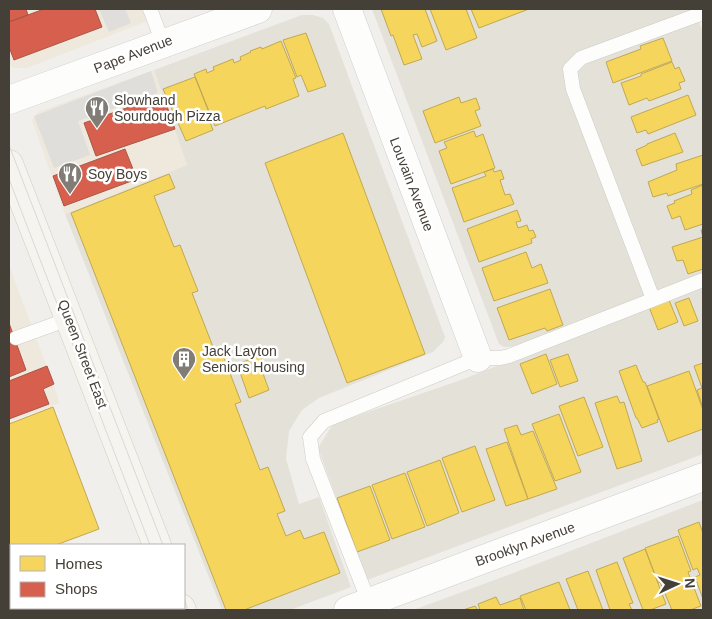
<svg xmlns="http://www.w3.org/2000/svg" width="712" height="619" font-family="Helvetica,sans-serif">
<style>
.residential{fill:#e3e1d8}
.commercial{fill:#efe8dc}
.parking{fill:#dfdeda}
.homes{fill:#f6d55c;stroke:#c1a851}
.shops{fill:#d6604d;stroke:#aa5646}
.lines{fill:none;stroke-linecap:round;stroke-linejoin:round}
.service-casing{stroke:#ceccc8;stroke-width:15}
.minor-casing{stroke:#ceccc8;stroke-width:29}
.secondary-casing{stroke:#ceccc2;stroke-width:29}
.service{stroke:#fdfdfc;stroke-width:14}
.minor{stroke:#fdfdfc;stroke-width:28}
.secondary{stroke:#f6f4ef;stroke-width:28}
.tram{stroke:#d9d9d8;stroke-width:1}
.labels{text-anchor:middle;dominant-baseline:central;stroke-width:5;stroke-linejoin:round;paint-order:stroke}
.street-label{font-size:14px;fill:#454037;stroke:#fff}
.poi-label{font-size:14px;fill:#454037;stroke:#fff;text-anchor:start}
</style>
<rect width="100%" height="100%" fill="#f0efeb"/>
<path class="residential" d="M372,9H694L703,32V275L516,346L504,347L499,344Z
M302,15H313L323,18L329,24L445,337L443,342L433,352L319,398L302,410L289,431L286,459L299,504L319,497L351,587L290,610H222L65,214L187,165L154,70Z
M703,286V454L367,580L318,448L333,424L461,380Z
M703,500V610H413L500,578Z"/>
<path class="commercial" d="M9,9H152L155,18L27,68H13L9,63Z
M154,70L187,165L65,214L32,120L38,112Z
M9,265L60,403L9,422Z
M32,608H142L143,610H26Z"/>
<path class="parking" d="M99,9H125L131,23L109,32Z
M151,71L158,93L78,121L90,155L54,168L34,116Z"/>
<path class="homes" d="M381,9H425L437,41L422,47L417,34L413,35L422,59L404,65L393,35L391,36Z
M430,9H466L477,38L446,50Z
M471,9H529L479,28Z
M306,33L326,86L308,92L301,75L297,77L283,40Z
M663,38L672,61L613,83L606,62L641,49L640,46Z
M281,41L296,78L293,79L299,96L266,109L265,106L215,126L194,74L206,69L207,73L214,70L213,67L233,59L234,63L241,60L240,57L251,52L250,51L261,47L262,49Z
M672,62L675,69L679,67L685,81L679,83L681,89L649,101L647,98L629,105L621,83L641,76V74Z
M195,77L208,110L207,114L213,130L186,141L163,89Z
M688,95L696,115L648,134L646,130L637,133L631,117Z
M459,97L461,103L476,98L480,109L475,111L481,126L435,143L423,111Z
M474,131L476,137L483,134L495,168L451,184L439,151L447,148L444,142Z
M343,133L425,354L347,383L265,163Z
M675,133L683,152L642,166L636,150L647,145V144Z
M703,155V184L668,196L667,193L653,197L648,182L677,170L676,164Z
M493,169L494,172L501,170L504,179L500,180L505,195L510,194L514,204L464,222L452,188L486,176L484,172Z
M169,174L175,188L154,196L174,247L180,245L198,291L192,293L217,357L223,355L241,402L235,404L260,470L268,467L285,511L277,514L286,536L300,530L304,539L324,532L340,573L244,610H226L71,213Z
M703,185V224L685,230L680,216L672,219L667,206L675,203L674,201L692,194L691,190Z
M517,210L521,221L516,222L518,228L527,225L529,231L533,230L536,237L531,239L532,243L479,262L467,229Z
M701,230H703V269L688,274L683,260L677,261L672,247L703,237Z
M526,252L532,268L541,264L548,283L494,301L482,268Z
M550,289L563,325L547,331L545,328L509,340L497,308Z
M689,298L698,321L684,326L675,303Z
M669,300L678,322L658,330L649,307Z
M546,354L557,384L532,394L520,364Z
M568,354L578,381L560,387L550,360Z
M260,356L265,369L262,371L269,390L249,398L237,364Z
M703,363V408L697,390L702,388L694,366Z
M636,365L643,382H645L659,419L657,420L658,422L642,428L637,418H636L619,371Z
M689,371L703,410V429L668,442L647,386Z
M617,396L620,403L624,402L642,461L617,469L595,403Z
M584,397L603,447L578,456L559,406Z
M53,407L99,529L56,545H11V562L9,563V424Z
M559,414L581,472L555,481L532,424Z
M517,425L521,435L533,431L557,489L528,499L504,429Z
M507,442L528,499L506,506L486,449Z
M475,446L495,500L462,512L442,458Z
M440,460L459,513L427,526L407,472Z
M405,473L425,527L392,539L372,485Z
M370,486L390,540L357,552L337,498Z
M699,522L703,533V599L695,577L700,575L697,568L693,570L678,530Z
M678,536L691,571L688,572L701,606L690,610H672L660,582L658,583L645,548Z
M645,549L666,604L650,610H643L623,558Z
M617,562L633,603L629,604L632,610H610L596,570Z
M588,571L603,610H578L566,579Z
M559,582L570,610H526L520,596Z
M496,597L500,605L520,598L524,610H480L478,604Z
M475,606L478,610H463Z"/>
<path class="shops" d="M9,9H26L28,15L9,22Z
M44,9H95L102,27L14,60L9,47V22Z
M163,95L175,129L96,156L84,123Z
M125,149L137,179L64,206L53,176Z
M9,323L26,370L9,377Z
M47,366L54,384L43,389L49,404L9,419V381Z
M57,608H140L141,610H58Z"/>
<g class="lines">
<g class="service-casing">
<path id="service" d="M150,9L163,43
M653,299L573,89L570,69L581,58L703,13
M16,338L69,319
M370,605L313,459L310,437L324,421L478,358H500L509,356L703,280"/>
</g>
<g class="minor-casing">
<path id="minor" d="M347,9L478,358
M9,100L258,9
M9,597L11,596
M348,610L703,477"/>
</g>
<g class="secondary-casing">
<path id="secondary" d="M9,164L157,545
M181,608L182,610"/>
</g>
<use href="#service" class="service"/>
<use href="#minor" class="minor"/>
<use href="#secondary" class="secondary"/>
<path class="tram" d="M9,145L163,545
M9,179L150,545
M184,599L188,610
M174,608L175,610"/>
</g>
<defs>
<g id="restaurant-pin" transform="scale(1.25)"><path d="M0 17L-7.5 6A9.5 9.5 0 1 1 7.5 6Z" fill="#817d76" stroke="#fff"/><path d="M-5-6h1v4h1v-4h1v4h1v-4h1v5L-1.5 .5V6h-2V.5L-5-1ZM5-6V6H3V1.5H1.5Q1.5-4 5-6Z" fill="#fff"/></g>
<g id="building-pin" transform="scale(1.25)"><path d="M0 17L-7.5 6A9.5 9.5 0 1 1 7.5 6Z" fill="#817d76" stroke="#fff"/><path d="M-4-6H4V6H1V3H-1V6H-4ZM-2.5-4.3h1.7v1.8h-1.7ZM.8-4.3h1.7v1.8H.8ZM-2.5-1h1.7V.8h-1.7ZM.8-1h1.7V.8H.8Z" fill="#fff"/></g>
</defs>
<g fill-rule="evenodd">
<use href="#restaurant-pin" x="97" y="108"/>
<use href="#restaurant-pin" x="70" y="174"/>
<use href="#building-pin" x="184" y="359"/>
</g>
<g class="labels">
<g class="street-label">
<text transform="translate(133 54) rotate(-21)">Pape Avenue</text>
<text transform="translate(412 184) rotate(69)">Louvain Avenue</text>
<text transform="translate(83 354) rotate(69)">Queen Street East</text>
<text transform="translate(525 544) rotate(-20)">Brooklyn Avenue</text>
</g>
<g class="poi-label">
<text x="114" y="100">Slowhand<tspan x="114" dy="16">Sourdough Pizza</tspan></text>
<text x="88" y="174">Soy Boys</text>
<text x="202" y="351">Jack Layton<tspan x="202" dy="16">Seniors Housing</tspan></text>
</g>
</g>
<rect width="712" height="619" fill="none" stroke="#454037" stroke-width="20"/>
<rect x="10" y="544" width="175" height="65" fill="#ffffff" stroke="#b5b3af"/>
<rect x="20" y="556" width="25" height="15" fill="#f6d55c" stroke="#b5b3af"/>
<text x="55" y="569" font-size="15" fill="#454037">Homes</text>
<rect x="20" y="582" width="25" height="15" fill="#d6604d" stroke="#b5b3af"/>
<text x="55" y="594" font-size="15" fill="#454037">Shops</text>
<g transform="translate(677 584) rotate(86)" stroke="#ffffff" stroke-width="4" paint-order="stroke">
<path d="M0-4L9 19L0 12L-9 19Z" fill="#454037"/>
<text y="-8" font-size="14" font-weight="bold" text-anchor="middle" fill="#454037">N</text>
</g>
</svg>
